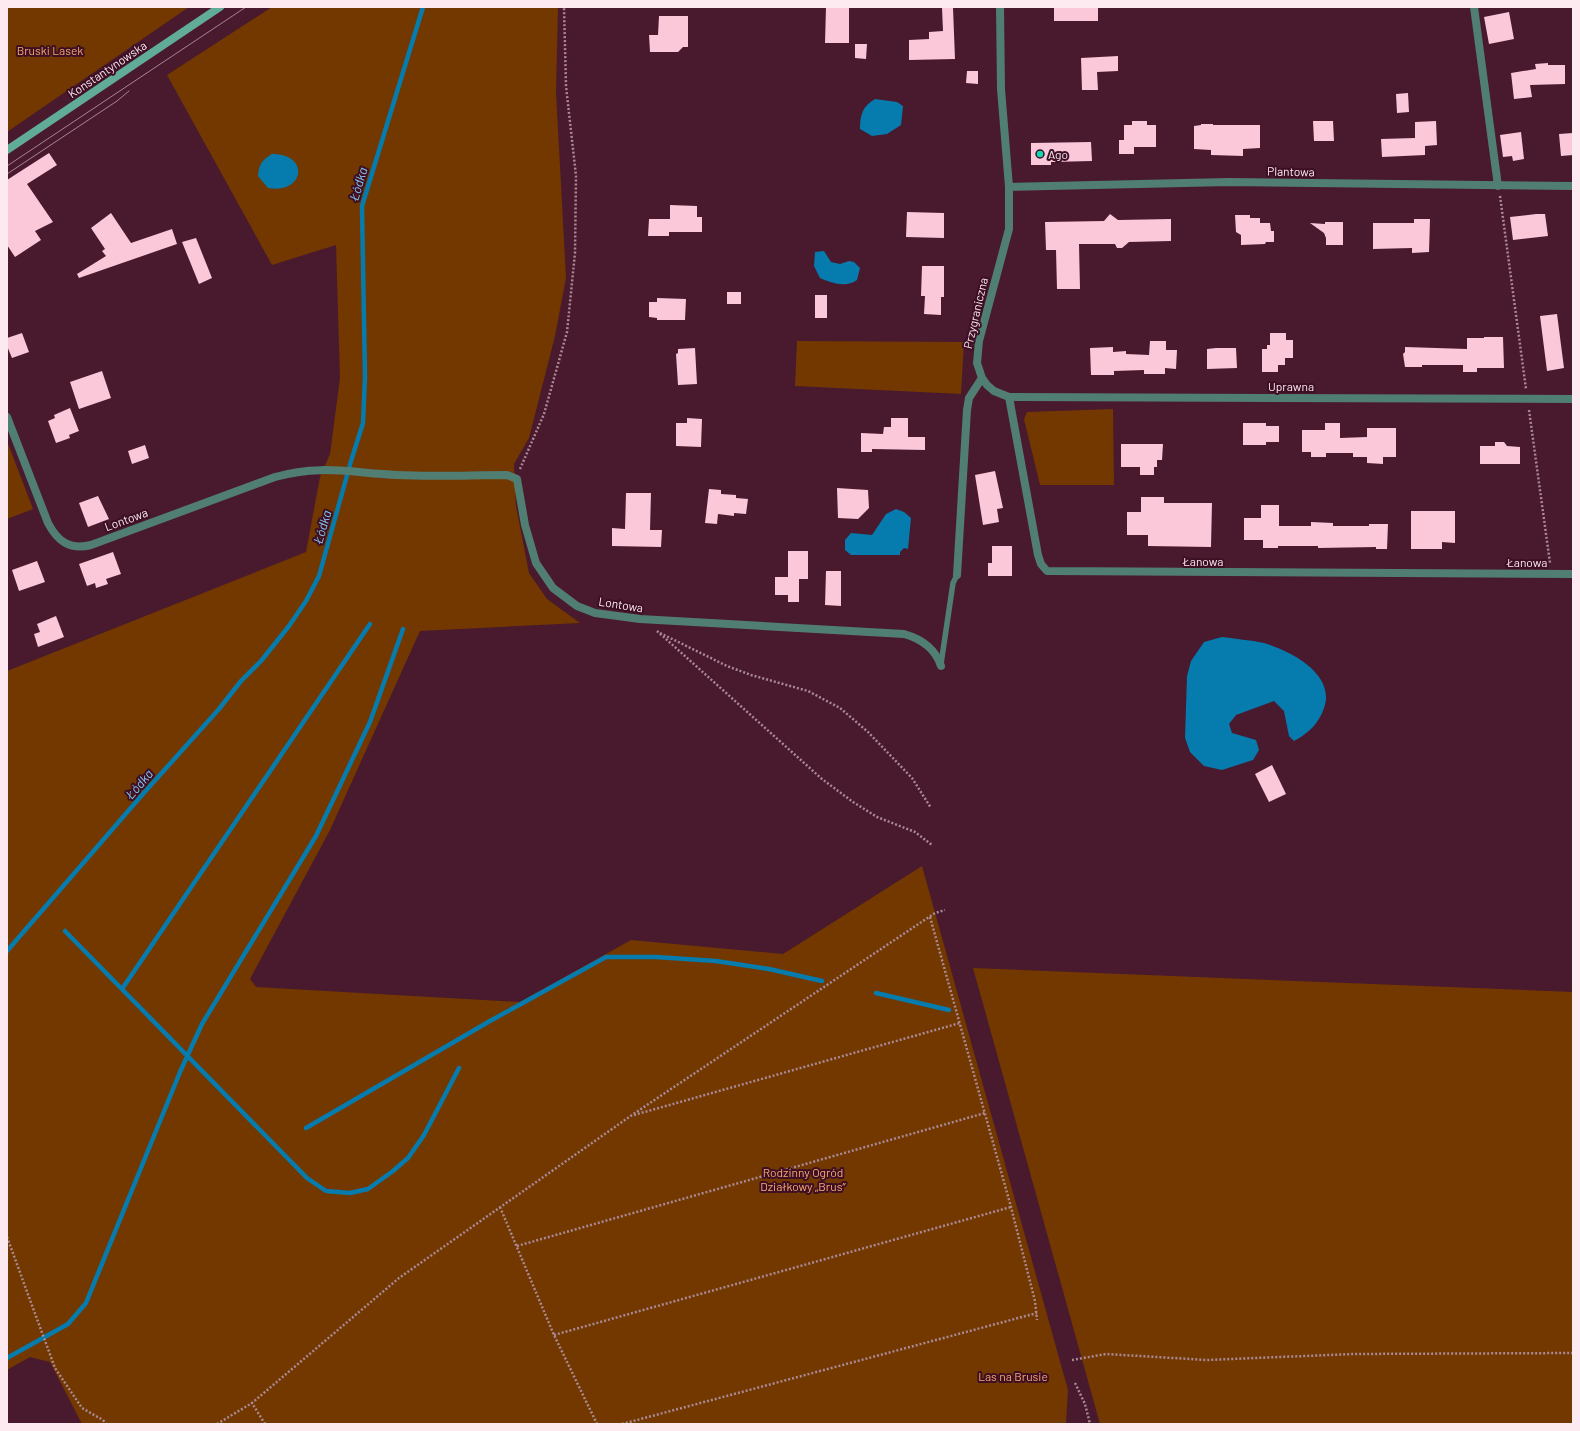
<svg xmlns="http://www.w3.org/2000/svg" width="1580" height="1431" font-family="Barlow,sans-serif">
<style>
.green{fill:#723800}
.water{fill:#057cad}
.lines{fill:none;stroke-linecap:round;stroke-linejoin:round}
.stream{stroke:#057cad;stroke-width:4.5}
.building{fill:#fac8d9}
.path{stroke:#aa8996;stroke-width:2.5;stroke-dasharray:2 2;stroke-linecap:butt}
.lane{stroke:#517e72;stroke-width:5.5}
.street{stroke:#517e72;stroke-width:8}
.secondary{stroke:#61ac99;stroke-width:8}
.tram{stroke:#a78593;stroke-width:1}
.poi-dot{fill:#13d5b3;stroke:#3d0f24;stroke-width:1.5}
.labels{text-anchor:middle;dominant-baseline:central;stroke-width:4;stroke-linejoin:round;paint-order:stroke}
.park-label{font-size:12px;fill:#f8a971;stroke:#3d0f24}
.street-label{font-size:12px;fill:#fde9f0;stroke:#3d0f24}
.poi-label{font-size:12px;fill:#fde9f0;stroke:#3d0f24;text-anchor:start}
.water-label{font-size:13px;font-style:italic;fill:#85c7f0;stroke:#3d0f24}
</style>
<rect width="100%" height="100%" fill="#49192e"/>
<path class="green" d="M7,7H189L7,132Z
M272,7H558L556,92L566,278L555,336L529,438L514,464L516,506L529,573L547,599L580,623L420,631L330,830L250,979L256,987L520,1002L631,940L783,954L922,866L1068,1390L1066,1424H82L50,1362L30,1357L7,1370V671L306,552L320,477L330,454L340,378L336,245L272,265L167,75Z
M797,341L964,342L961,394L795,386Z
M1113,409L1114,485H1040L1024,419L1027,412Z
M7,441L33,509L7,519Z
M973,968L1573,992V1424H1100Z"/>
<path class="water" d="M875,99L897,102L903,106L901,125L887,134L872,136L860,129C860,114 863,106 875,99Z
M272,154C311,154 304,195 268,188L258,176C259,164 262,160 272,154Z
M824,251L831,262L840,264L849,261L854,262L860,268L857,280C846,288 831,283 820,278L814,266L815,252Z
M896,509L904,512L911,518L908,549L904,548L900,552V555H851L845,550V540L851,533L872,535L886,514Z
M1222,637C1236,639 1250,640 1264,643C1291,651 1336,674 1324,708C1319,723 1309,733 1294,741L1289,736L1284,711L1274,701L1236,715L1229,724L1232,733L1256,740L1259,750L1253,760L1222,770L1204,766L1190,752L1185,738L1187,676L1191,661L1204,642Z"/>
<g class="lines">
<path class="stream" d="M65,931L307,1178L326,1191L350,1193L368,1189L393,1171L408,1158L424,1135L459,1068
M7,951L142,795L219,709L241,681L261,661L289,626L306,601L319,576L351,461L363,423L365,377L362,206L423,7
M122,989L370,624
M876,993L949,1010
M306,1128L490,1021L606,957H656L716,961L769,969L822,981
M7,1358L68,1324L86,1303L180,1072L202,1024L316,836L370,722L403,629"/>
</g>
<path class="building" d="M826,7H849V43H825Z
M1054,7H1098V21H1054Z
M942,8H953L955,59L909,60V40L929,39V32L943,31Z
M1509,12L1514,39L1489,44L1484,17Z
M659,16H688V47H683L678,52H650L649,35H658Z
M855,44H867L866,59L855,58Z
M1118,56V71L1097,72L1098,90H1082L1081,58Z
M1548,63V65H1565V84L1530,85L1532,97L1514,99L1511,73L1536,69L1535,64Z
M967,71H978V84L966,83Z
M1408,93L1409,112L1397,113L1396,94Z
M1132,121H1147V125H1156V147H1134V154H1119V140H1124V125H1132Z
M1313,121H1333L1334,141H1314Z
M1436,121L1437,145L1425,146V155L1382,157L1381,139L1415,138V122Z
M1201,124H1213V125H1260V148L1243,149V156L1211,155V150L1194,149V126L1201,125Z
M1521,132L1524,159L1513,161L1512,156L1503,157L1500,135Z
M1573,133V155L1561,156L1559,134Z
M1091,142L1092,161L1051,162V165H1031V143Z
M49,153L57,165L27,184L53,222L35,231L41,240L15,257L7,245V180Z
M670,205L697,206V217H702V232H669V236H648L649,219H670Z
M907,212L944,213V238L906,237Z
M111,213L131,243L172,229L177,244L79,278L77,274L106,256L102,251L105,249L91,228Z
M1110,214L1118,220L1171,219V241L1129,242L1122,248H1117L1115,244H1079L1080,289H1057L1056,250H1046L1045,222L1104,221Z
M1536,214H1545L1548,236L1513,240L1510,217Z
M1235,215H1250V218H1260V223H1270L1271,231H1274V242H1266L1265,244L1241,245V235L1236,232Z
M1414,219H1430L1429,252L1412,253V248L1373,249V223H1414Z
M1325,222H1343V245H1326V238L1324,233L1310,223L1325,224Z
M196,238L212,278L199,284L182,242Z
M922,266H944V297H941V315L924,314L925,296H921Z
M727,292H741V304H727Z
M815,295H827V318H815Z
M657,298L686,299L685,320H657V318L649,317V302H657Z
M1557,314L1564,368L1547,371L1540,316Z
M22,333L29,352L12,358L7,346V338Z
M1270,333H1286V340H1293V358H1285V365H1278V372H1262V349H1267V345H1270Z
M1484,337H1503L1504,368H1477V372H1463V365H1422V367H1405L1403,354L1405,352V347L1467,349V338H1484Z
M1150,341H1166V350H1177L1176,369L1165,368V374H1144V370L1114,371V375H1091L1090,348L1113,347V352L1126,351V354L1149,355Z
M695,348L697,384L678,385L676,354L678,353V349Z
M1216,348H1236L1237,368L1207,369V349Z
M102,371L111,398L79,409L70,382Z
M70,408L79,431L69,435L70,438L56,443L48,421L55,418L54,415Z
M687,418L702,419L701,447L676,446V423H687Z
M891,418H908V437H925V450L872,449V452H861V433L883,434L884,427H891Z
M1243,423H1266V426H1279V442H1266V445H1243Z
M1325,423H1340V438L1367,437V428H1396V457H1383V464L1367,463V457H1353V453H1326V457H1311V452H1302V430H1325Z
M1495,442H1504L1507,446L1520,447V464H1480V446H1495Z
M1121,444H1163L1162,460H1157V467H1154V475H1140V467H1121Z
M145,445L149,458L132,464L128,451Z
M995,471L1003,508L997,509L999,522L983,525L975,475Z
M837,488L868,490L869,508L858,519L838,518Z
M709,489L721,490V494L736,495V498L748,499L746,514L734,513V516L718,514L717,524L705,523Z
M626,493H651L650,530H662L661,547L612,546V528L625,529Z
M98,496L109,519L88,527L79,503Z
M1141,497H1164V503H1212L1211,547L1148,546V535H1127V512H1141Z
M1261,505H1279V526H1311V522L1333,523V526H1369V524H1388L1387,549H1376V547L1318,548V546H1278V548H1263V540H1244V518H1261Z
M1411,511H1455V543L1442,542V549H1411Z
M992,546H1012V576H988V563H992Z
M788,551H808V579H799V602H788V595H775V577H788Z
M113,552L121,574L106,579L108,584L96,588L95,583L87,586L79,564Z
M37,561L45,582L19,591L12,570Z
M826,571H841V606L825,605Z
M56,616L64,637L38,647L34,634L40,632L37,624Z
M1272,765L1286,794L1269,802L1255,774Z"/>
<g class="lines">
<path class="path" d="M1500,196L1526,389
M1529,410L1550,563
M520,469L544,414L567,332L575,253L576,176L566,86L564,7
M657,631L822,779L853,802L877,817L915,832L932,845
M660,633L727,666L751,675L808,691L840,708L868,732L912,778L931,808
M930,917L1011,1207L1035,1301L1037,1320
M634,1115L960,1023
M500,1207L554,1335L597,1424
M7,1237L55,1368L82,1408L103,1420L106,1424
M517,1246L985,1113
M554,1335L1011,1207
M1072,1360L1106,1354L1207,1360L1353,1354L1573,1353
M1075,1383L1085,1404L1090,1424
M217,1424L252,1403
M265,1424L252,1403L399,1278L632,1115L935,913L945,910
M622,1424L1037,1313"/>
<path class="lane" d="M941,664L953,583L957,575"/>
<path class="street" d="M1000,7L1001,89L1009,187V229L979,341L977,363L982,378L987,385L994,391L1009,397L1038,555L1041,564L1047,571L1573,574
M1474,7L1498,186
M1009,187L1229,182L1573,186
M1009,397L1573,399
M7,417L48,523C58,542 70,550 91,545L275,477C320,464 352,473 397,475C433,477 471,475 507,475L517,479L525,525L536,563L553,588L577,606L595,613L640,619L904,634C922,639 935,648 941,666
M957,575L967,410L969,398L982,378"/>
<path class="secondary" d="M7,150L220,7"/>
<path class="tram" d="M7,166L246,7
M7,174L117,101L129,91"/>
</g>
<circle class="poi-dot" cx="1040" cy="154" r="4"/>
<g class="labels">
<g class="park-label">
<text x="50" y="50">Bruski Lasek</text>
<text x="803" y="1172">Rodzinny Ogród<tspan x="803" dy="14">Działkowy „Brus”</tspan></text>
<text x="1013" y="1376">Las na Brusie</text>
</g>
<g class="street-label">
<text transform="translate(107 69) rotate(-34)">Konstantynowska</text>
<text transform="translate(1291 171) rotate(1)">Plantowa</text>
<text transform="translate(975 313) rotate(-77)">Przygraniczna</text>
<text x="1291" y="386">Uprawna</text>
<text transform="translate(126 519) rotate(-20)">Lontowa</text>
<text x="1203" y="561">Łanowa</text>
<text x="1527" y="562">Łanowa</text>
<text transform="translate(621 604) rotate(9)">Lontowa</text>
</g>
<g class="poi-label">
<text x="1048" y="154">Ago</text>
</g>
<g class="water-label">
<text transform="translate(358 184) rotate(-74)">Łódka</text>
<text transform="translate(322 527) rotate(-74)">Łódka</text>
<text transform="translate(139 784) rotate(-49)">Łódka</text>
</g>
</g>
<rect width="1580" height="1431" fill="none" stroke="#fde9f0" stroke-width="16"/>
</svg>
